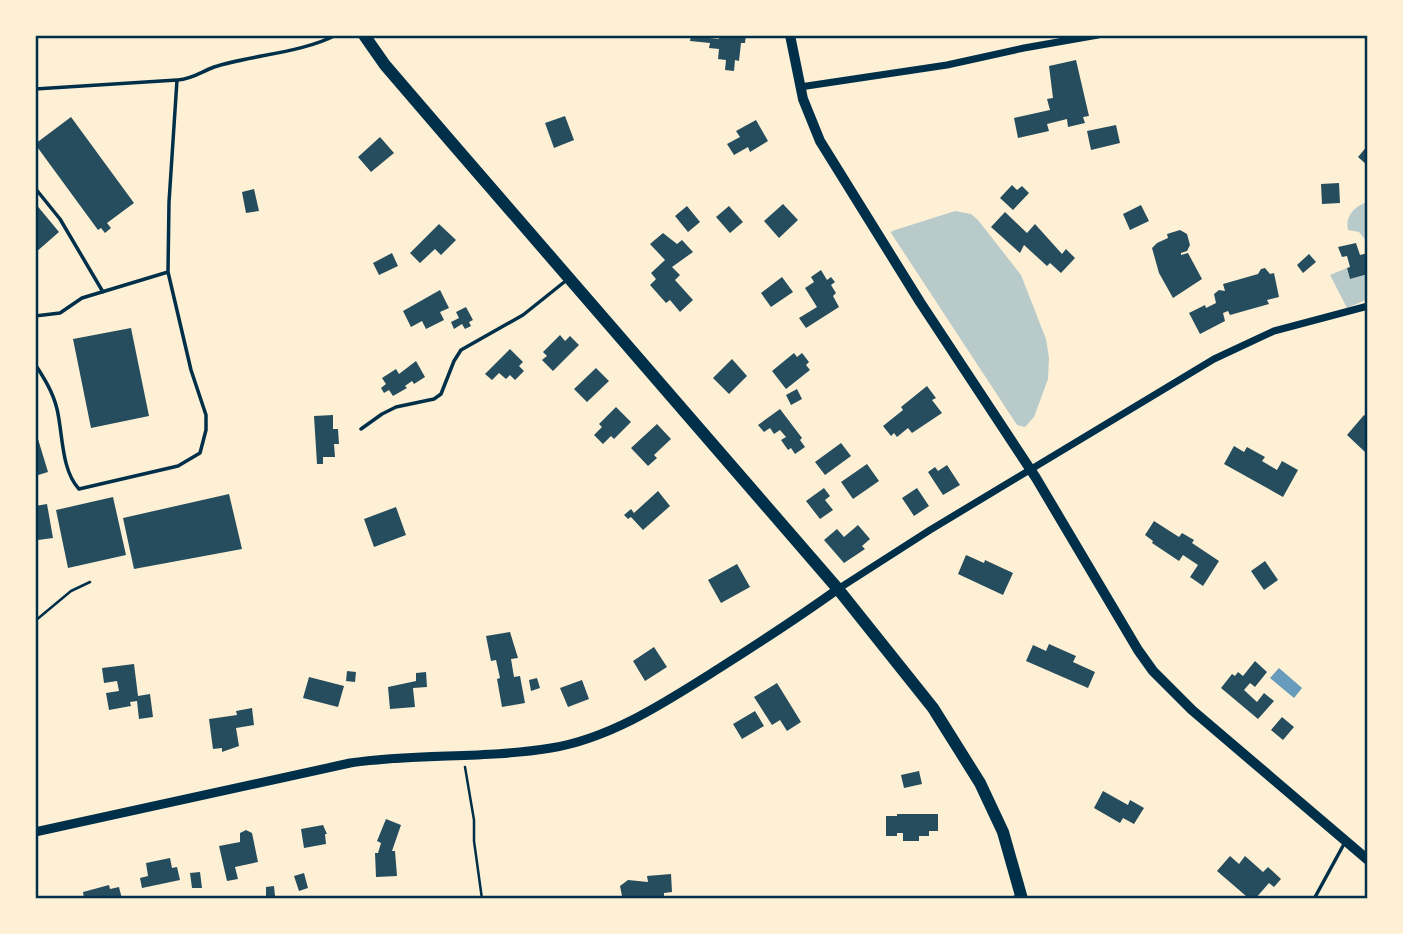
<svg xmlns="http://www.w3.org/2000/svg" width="1403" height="934" font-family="'Asap Condensed',sans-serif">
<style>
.green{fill:#b9caca}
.water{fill:#669bbc}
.building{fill:#264d5e}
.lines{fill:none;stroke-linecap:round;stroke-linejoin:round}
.path{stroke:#003049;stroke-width:2.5}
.service{stroke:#003049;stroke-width:3.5}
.minor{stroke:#003049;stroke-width:7}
.tertiary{stroke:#003049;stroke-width:9}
.secondary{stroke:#003049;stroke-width:10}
.trunk{stroke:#003049;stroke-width:12}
.neatline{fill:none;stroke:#003049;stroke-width:2.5}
</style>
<rect width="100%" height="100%" fill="#fdf0d5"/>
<path class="green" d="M1368,202V243L1359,232L1348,230C1345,216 1354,206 1368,202Z
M955,211L971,214L978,220L1021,275L1046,339L1049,358L1048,379L1034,417L1025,427L1017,425L891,233L892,231Z
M1347,268L1350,279L1368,274V299L1347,308L1330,275Z"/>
<path class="water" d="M1279,668L1302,688L1294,698L1270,678Z"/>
<path class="building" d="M691,35H709V38L719,39V35H746L745,43H741L739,61L735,60L734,71L725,70L726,60L718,59L719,49L709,48L710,43L690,41Z
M1076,60L1089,116L1083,117L1085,123L1068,127L1067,119L1047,124L1049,131L1018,138L1014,118L1050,110L1047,99L1053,98L1049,66Z
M565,116L574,140L554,148L545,123Z
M71,117L134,203L107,223L111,228L105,233L101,228L98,230L35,144Z
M756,120L768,141L750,152L748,147L734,155L727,144L740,137L736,131Z
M1116,125L1120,143L1091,150L1087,131Z
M380,137L394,153L371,172L358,157Z
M1368,145V166L1358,157Z
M1339,183L1340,203L1322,204L1321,184Z
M1012,185L1017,190L1022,186L1029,193L1013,210L1000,198Z
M254,189L259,211L246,213L242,192Z
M35,203L59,232L35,253Z
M783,204L798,220L779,238L764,221Z
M1141,205L1149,221L1130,230L1123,214Z
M687,206L700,222L688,232L675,216Z
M729,206L743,222L730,233L716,217Z
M1005,212L1027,233L1035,224L1062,254L1066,249L1075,258L1061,273L1050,263L1047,266L1024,245L1020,253L991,227Z
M439,224L456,240L441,255L435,249L420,263L410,253Z
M1180,230L1187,234L1190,245L1187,251L1181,253V255L1188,253L1202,279L1173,298L1159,273L1152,248L1157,243L1168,238L1167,234Z
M663,233L677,244L682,240L693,252L672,267L680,275L675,280L693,300L680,312L670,300L666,303L650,285L656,279L651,273L665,260L650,244Z
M1356,243L1360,255L1368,253V274L1350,279L1347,268L1350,267L1347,256L1342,257L1338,247Z
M392,253L398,266L379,275L373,263Z
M1309,254L1316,262L1303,273L1297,265Z
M1265,268L1270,274L1274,273L1279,297L1267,300L1269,304L1230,315L1228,311L1223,313L1225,321L1200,334L1189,313L1205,305L1206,308L1216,303L1214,294L1219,290L1225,291L1223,284L1258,274L1261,269Z
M821,270L827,280L831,277L835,282L831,285L836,293L833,296L839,307L806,328L799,318L817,307L805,288L814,282L811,277Z
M782,277L793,292L771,307L761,293Z
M440,290L449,308L440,312L444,320L426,329L422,321L411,327L403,311Z
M466,307L473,320L469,322L471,326L465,329L462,324L454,329L451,322L459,318L456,312Z
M131,328L149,416L91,428L73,339Z
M560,335L565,341L570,336L579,345L553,371L542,360L547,356L543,352Z
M510,349L523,362L519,366L524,371L515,380L510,375L506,379L499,373L492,380L485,374Z
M794,353L797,357L802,353L809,362L806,365L810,370L786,389L772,371Z
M732,359L747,376L729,394L713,378Z
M416,361L425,377L414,384L412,381L405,386L407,388L393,396L389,390L384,393L381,388L386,384L382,378L396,369L399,374Z
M596,368L609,381L587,402L574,389Z
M927,386L936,398L932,400L942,413L912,433L908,428L897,437L894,433L891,436L883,426L903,410L901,407Z
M797,389L802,399L791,405L786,395Z
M616,407L631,422L614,439L611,436L603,444L594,435L602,427L599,424Z
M780,409L802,438L800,440L805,447L795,454L791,448L788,450L781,440L786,437L780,430L774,434L770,428L764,432L758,425Z
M333,415V429H338L339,444H334L335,457H323V464H317L314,416Z
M1364,415L1368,418V449L1365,452L1347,435Z
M657,424L671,439L654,455L657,458L648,466L631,448Z
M38,439L48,472L35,476V440Z
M841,443L851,456L825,475L815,462Z
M1234,446L1244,452L1247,447L1265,457L1262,461L1277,470L1282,461L1298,470L1283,497L1224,464Z
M867,464L879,481L853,499L841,482Z
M947,465L960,485L943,495L928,472L935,467L938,471Z
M824,488L830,496L825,500L833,510L820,519L806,501Z
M917,488L929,506L914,516L902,498Z
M658,491L670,506L643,530L631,517L628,519L624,515L631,509L634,513Z
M229,494L242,549L134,569L123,518Z
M113,497L126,555L68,568L56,510Z
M47,504L53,538L38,540L35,506Z
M396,507L406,535L374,547L364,519Z
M1154,521L1179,537L1182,533L1194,540L1192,543L1219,561L1203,586L1190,577L1198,565L1183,555L1179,561L1152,543L1153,541L1145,535Z
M858,525L870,539L862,546L865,549L844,563L824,540L837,529L844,537Z
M966,555L984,563L985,560L1013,573L1003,595L958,574Z
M1265,561L1278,580L1264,590L1251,571Z
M737,564L750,587L721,603L708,580Z
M510,632L518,658L511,659L514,677L520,676L525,703L502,707L497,679L500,678L496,660L491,661L486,636Z
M1049,644L1076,656L1073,662L1095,672L1088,688L1026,661L1033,645L1046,651Z
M654,647L667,667L645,681L633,661Z
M1255,661L1267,672L1255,687L1250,683L1244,690L1257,702L1264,693L1274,701L1258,719L1221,688L1232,674L1235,676L1238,672L1243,676Z
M134,664L138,696L150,694L153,717L139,719L137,701L130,702L131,706L109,710L106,693L119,691L117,681L104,683L102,668Z
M347,671L356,672L355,682L346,681Z
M426,672L427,687L413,688L415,707L390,709L388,687L416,681V673Z
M309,677L344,686L338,707L303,698Z
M537,678L540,688L531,691L529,680Z
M582,680L589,699L568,707L560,688Z
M777,683L801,722L787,731L780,720L772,725L754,697Z
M252,708L254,725L236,728L239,746L222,752V748L213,749L209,719L237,715L236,711Z
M755,711L764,726L742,739L733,724Z
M1282,717L1294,727L1283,740L1271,730Z
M919,771L922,784L904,788L901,775Z
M1103,791L1128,805L1130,800L1144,808L1134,824L1123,818L1120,823L1094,808Z
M897,814H938V831H929V836H919V841H903V833H897V836H886V816H897Z
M386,819L401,825L392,851H395L397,876L376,877L375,853H378L381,843L377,841Z
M323,825L327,834H325L326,844L304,848L301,829Z
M246,830L252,833L258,862L235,867L238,879L227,881L219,846L240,842V833Z
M1230,856L1239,864L1245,856L1263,872L1268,867L1281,879L1274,887L1269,883L1255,899H1244L1246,896L1217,871Z
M170,858L172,868L177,867L180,880L142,888L140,878L148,876L146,863Z
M200,872L202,888H192L190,873Z
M304,873L308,888L299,891L294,876Z
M671,874L672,892L664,893V899H624L622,896L620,886L628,880L648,882L647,876Z
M109,885L110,889L119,887L122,899H84L83,892Z
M274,886L275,896L266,897V887Z"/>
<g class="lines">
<path class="path" d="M35,621L71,591L90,582
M465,767L474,820V841L482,899"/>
<path class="service" d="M178,80C192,79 201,72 214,67C251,55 302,53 336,35
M35,89L177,80L169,202L168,272L82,298L60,313L35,316
M35,188L60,219L103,292
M35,364C44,378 53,392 57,409C63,434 61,470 79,489L178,466L200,453L206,430V415L191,370L168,272
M361,429L382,414L396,407L434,399L441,394L454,361L461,350L523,315L568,279
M1011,899L1019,895
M1314,899L1344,844"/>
<path class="minor" d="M800,87L947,65L1024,48L1098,35
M838,589L930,530L1214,359L1274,331L1368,306"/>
<path class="tertiary" d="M35,832L350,763C417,753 484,759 551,748C612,738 667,701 718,669C759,643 799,617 838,589"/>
<path class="secondary" d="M790,35L803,99L820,141L920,302L1036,478L1138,650L1153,671L1192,710L1368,860"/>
<path class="trunk" d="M364,35L385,65L446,136L838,589L933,708L980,783L1003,832L1022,899"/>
</g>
<rect width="1403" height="934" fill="none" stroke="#fdf0d5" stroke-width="74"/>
<rect x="37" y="37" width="1329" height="860" class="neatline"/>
</svg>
